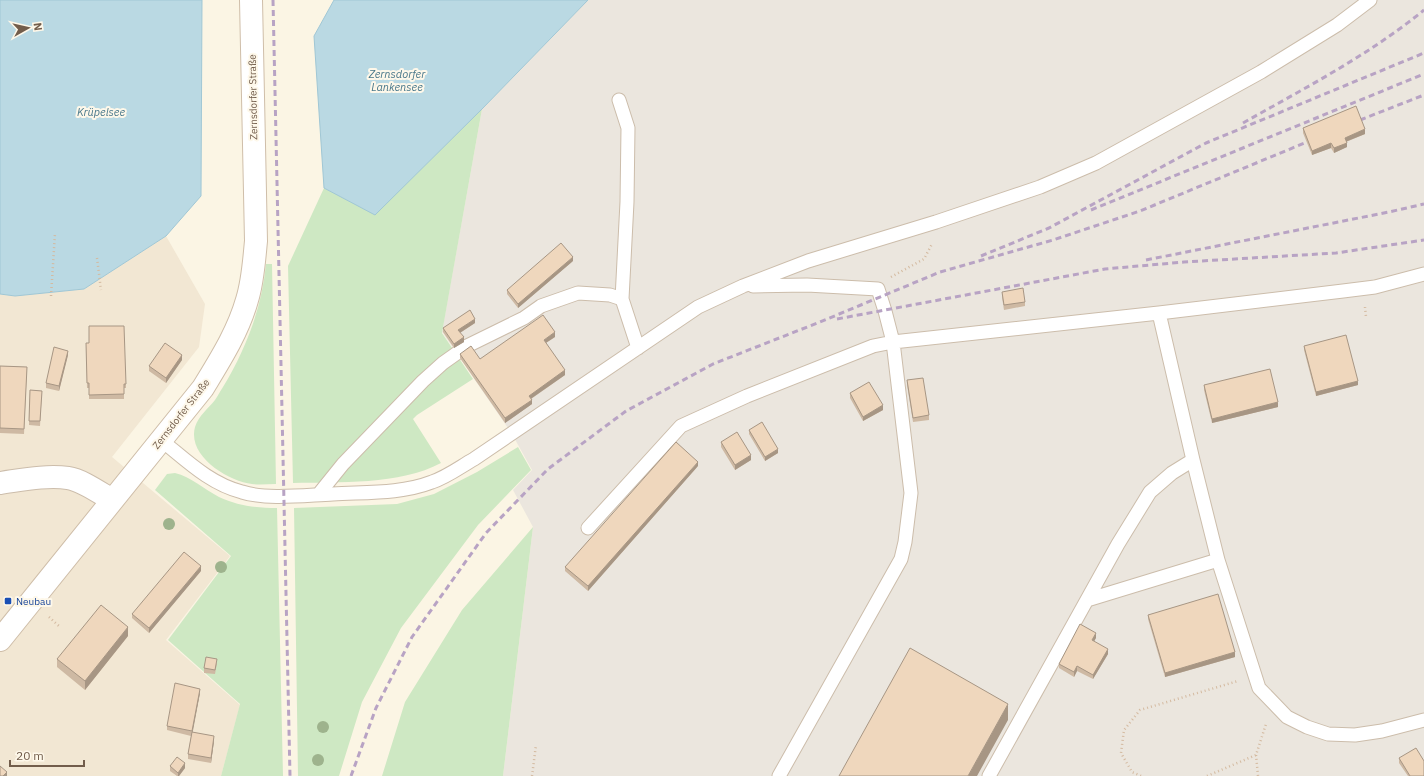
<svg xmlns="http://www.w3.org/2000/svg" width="1424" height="776" font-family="'IBM Plex Sans',sans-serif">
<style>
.residential{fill:#f2e7d3}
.industrial{fill:#ebe6de}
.green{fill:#cee8c3}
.water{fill:#bad9e3;stroke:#a0c7d5}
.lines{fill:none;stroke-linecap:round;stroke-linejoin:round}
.lane-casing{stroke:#ccbdab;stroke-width:15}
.street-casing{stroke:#ccbdab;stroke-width:24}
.secondary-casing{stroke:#cfbea9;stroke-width:24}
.path{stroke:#d4baa0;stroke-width:2.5;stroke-dasharray:1 3;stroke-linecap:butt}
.lane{stroke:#fff;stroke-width:13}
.street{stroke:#fff;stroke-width:22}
.secondary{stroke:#fff;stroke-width:22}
.rail{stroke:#b8a3c4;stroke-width:3;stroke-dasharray:6 4;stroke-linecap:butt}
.tree{fill:#9eb38d}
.wall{fill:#ceb9a3}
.shaded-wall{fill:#a79684}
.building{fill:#efd7bd;stroke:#a79684}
.transit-dot{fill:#1a4fb4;stroke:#fef8ea;stroke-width:1.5}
.labels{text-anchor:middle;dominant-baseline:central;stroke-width:4;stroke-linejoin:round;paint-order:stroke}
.street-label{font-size:10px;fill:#725d4b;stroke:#fef8ea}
.transit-label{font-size:10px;fill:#164399;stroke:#fef8ea;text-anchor:start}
.water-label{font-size:11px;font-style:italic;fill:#49788b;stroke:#fef8ea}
</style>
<rect width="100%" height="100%" fill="#fbf5e4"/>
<path class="residential" d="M166,236L205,304L199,347L112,457L230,556L166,640L240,705L221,776H0V294L15,296L84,289Z"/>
<path class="industrial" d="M588,0H1424V776H503L533,527L513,490L532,470L512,434L442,332L482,109Z"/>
<path class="green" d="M482,109L442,333L473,379L417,415L413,419L441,463C400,485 338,482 293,483L288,266L324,188L375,214Z
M266,264H272L276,484C268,484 260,485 252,484C228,481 187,456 195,427C199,415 208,409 215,400C218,396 220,391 223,387C245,351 262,308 266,264Z
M518,447L531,470L478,525L401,628L362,702L339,776H298L294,508L397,504L434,494L477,472Z
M175,473C191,477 204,489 219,497C238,506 257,508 277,508L283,776H221L240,704L168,640L231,556L155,490L167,474Z
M533,527L503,776H382L405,702L462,610Z"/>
<path class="water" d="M0,0H202L201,196L166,236L84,289L15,296L0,294Z
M334,0H588L482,109L375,215L324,188L314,36Z"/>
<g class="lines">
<g class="lane-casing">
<path id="lane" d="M619,100L628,128L627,202L622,299
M753,286L807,285L878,289L885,311L893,342L911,493L905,542L901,559L779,776
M1159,313L1193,460L1218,560L1259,688L1287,717L1307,727L1328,734L1355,735L1382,731L1424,720
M161,440C186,460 210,484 242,492C267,500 306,495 333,494C365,492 401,494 432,482C447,477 460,467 474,459L698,307L743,286L808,261L936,222L1040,187L1096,163L1261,72L1337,25L1370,0
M318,495L343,464L423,381L443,363L467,346L524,318L541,306L578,293L610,295L622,299L638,348
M588,528L681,426L747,396L873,346L893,342L1159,313L1343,291L1375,287L1424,274
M1087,600L1218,560
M989,776L1118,544L1150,492L1172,473L1193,460"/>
</g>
<g class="street-casing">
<path id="street" d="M0,483C22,480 46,475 68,478C82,480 100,493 112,500"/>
</g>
<g class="secondary-casing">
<path id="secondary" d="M0,640L203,388C220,360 238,332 247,300C253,281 254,261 256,241L251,0"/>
</g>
<path class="path" d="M97,258L101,290
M891,277L924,259L932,244
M51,296L55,233
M1365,307L1366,317
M49,617L59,626
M1256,755L1258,776
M532,776L536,745
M1141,776L1132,772L1121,753L1124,730L1140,710L1238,681
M1207,776L1256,755L1266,724"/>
<use href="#lane" class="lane"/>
<use href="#street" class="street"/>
<use href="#secondary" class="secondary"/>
<path class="rail" d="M273,0L290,776
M1360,120L1424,95
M1243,123C1305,88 1369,55 1424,10
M1091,210L1424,74
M981,256L1049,228L1206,143L1424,53
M1146,260L1389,212L1424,204
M837,319L1105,269L1184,262L1336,253L1424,240
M351,776L376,708L412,637L486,533L548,469L626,411L713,364L820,322L940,272L1053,240L1140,211L1307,142"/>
</g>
<g class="tree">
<circle cx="169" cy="524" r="6"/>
<circle cx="221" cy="567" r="6"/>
<circle cx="323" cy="727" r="6"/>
<circle cx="318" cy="760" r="6"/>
</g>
<path class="wall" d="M1303,128L1365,134L1346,142L1347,147L1334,153L1331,148L1312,155L1303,133Z
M573,261L518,308L507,294V290Z
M1002,292L1025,302V306L1004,310L1002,297Z
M475,323L460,333L464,342L454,348L443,332V328Z
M555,337L546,343L565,375L531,399L532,404L505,423L460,358V354L480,359Z
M86,343L126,384V388H124V399H89V388H87Z
M1304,346L1358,385L1316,396L1304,350Z
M68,355L59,391L46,388V383Z
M182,360L166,383L149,371V366Z
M0,366L27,367L24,434L0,433Z
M907,380L929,415V420L913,422L907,385Z
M1204,385L1278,407L1212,423L1204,390Z
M30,390L42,391L40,426L29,425Z
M850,393L883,410L863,421L850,398Z
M749,430L778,453L765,461L749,434Z
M721,442L751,460L735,470L721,447Z
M698,466L588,591L565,571V567Z
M201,571L149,633L132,618V614Z
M1148,615L1235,657L1165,677L1148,619Z
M128,636L85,690L57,667V659Z
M1096,638L1094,641L1108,654L1093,679L1077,671L1074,677L1059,668V664Z
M217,663L215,674L204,673V668Z
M200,693L192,732L214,741L211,763L188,759V754L191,736L167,730V726Z
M1399,758L1424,776H1408L1399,763Z
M170,766L185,768L179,776H177L170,771Z"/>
<path class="shaded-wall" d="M1365,129V134L1345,142V138Z
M1331,143V148L1312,155V151Z
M1347,143V147L1334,153V148Z
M573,257V261L518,308V304Z
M475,319V323L458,334V330Z
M555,332V337L544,344V340Z
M464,337V342L454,348V344Z
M68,351V355L59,391V386Z
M182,355V360L166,383V378Z
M565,370V375L529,400V396Z
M1358,381V385L1316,396V392Z
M532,400V404L505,423V418Z
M1278,402V407L1212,423V419Z
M883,405V410L863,421V417Z
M778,449V453L765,461V457Z
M751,455V460L735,470V465Z
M698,462V466L588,591V586Z
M201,566V571L149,633V628Z
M128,627V636L85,690V681Z
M1096,633V638L1092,645V640Z
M1108,649V654L1093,679V675Z
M1235,652V657L1165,677V673Z
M1077,666V671L1074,677V672Z
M200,689V693L192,736V731Z
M1008,704V720L977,776H968Z
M214,736V741L211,763V758Z
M185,763V768L179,776H178V773Z
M7,772V776H3Z"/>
<path class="building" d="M1356,106L1365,129L1345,138L1347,143L1334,148L1331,143L1312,151L1303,128Z
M561,243L573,257L518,304L507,290Z
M1023,288L1025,302L1004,305L1002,292Z
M470,310L475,319L458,330L464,337L454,344L443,328Z
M543,315L555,332L544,340L565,370L529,396L532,400L505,418L460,354L471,346L480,359Z
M89,326H124L126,384H124V394L89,395V383H87L86,343H89Z
M1346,335L1358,381L1316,392L1304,346Z
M165,343L182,355L166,378L149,366Z
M54,347L68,351L59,386L46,383Z
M0,366L27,367L24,429L0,428Z
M1270,369L1278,402L1212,419L1204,385Z
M923,378L929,415L913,418L907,380Z
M869,382L883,405L863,417L850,393Z
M30,390L42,391L40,421H29Z
M762,422L778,449L765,457L749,430Z
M737,432L751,455L735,465L721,442Z
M676,442L698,462L588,586L565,567Z
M184,552L201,566L149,628L132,614Z
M1218,594L1235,652L1165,673L1148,615Z
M101,605L128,627L85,681L57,659Z
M1080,624L1096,633L1092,640L1108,649L1093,675L1077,666L1074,672L1059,664Z
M910,648L1008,704L968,776H839Z
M206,657L217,659L215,670L204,668Z
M175,683L200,689L192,731L167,726Z
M192,732L214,736L211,758L188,754Z
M1416,748L1424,761V776H1410L1399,758Z
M177,757L185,763L178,773L170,766Z
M0,766L7,772L3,776H0Z"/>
<rect class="transit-dot" x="4" y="597" width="8" height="8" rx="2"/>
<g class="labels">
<g class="street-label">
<text transform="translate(253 97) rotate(-91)">Zernsdorfer Straße</text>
<text transform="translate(181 414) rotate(-52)">Zernsdorfer Straße</text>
</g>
<g class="transit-label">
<text x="16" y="601">Neubau</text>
</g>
<g class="water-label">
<text x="397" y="74">Zernsdorfer<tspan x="397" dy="13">Lankensee</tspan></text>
<text x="101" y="112">Krüpelsee</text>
</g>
</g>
<g transform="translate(28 28) rotate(82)" stroke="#fef8ea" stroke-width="3" paint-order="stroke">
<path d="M0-3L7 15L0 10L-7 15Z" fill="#725d4b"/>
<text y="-6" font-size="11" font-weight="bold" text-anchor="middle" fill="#725d4b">N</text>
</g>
<path d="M10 760v6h74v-6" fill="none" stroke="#725d4b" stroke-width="2"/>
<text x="16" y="760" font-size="12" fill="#725d4b" stroke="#fef8ea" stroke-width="3" paint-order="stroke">20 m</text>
</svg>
